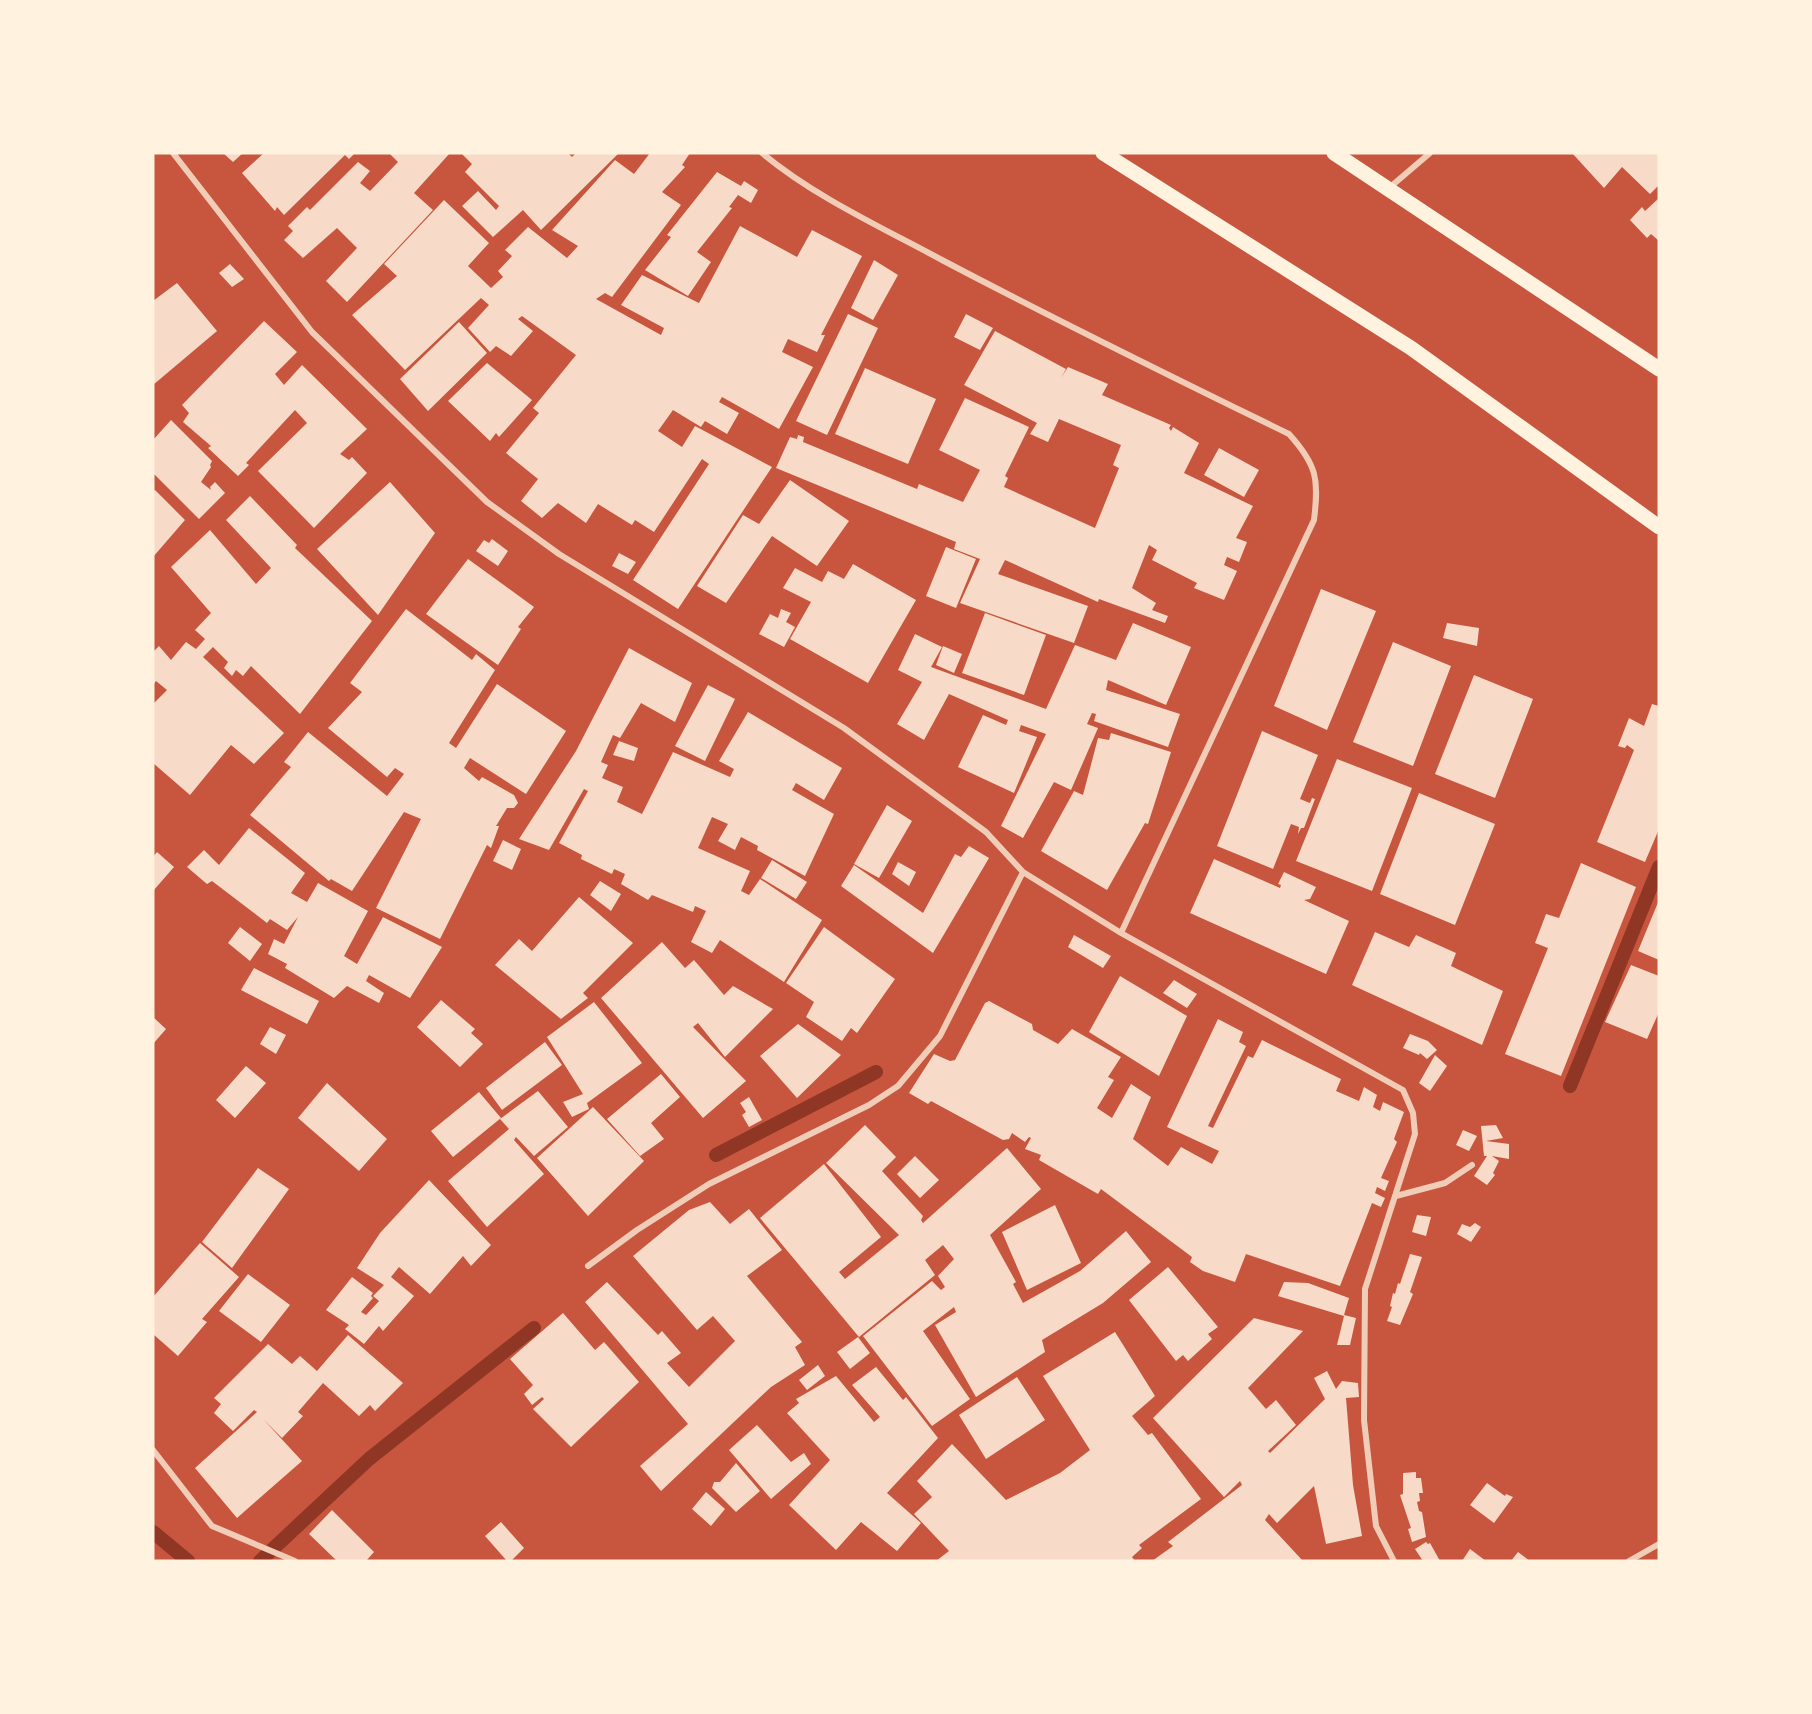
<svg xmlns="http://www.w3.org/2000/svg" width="1812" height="1714" font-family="'Archivo Narrow',sans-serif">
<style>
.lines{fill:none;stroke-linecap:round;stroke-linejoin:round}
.stream{stroke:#8f3625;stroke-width:14}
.building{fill:#f7dbc8}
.minor{stroke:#f1ccb7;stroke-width:6}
.primary{stroke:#fff3e0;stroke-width:15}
</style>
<rect width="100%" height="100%" fill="#c8553d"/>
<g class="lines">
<path class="stream" d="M1570,1086L1659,867
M716,1155L876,1072
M153,1532L188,1561
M260,1561L369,1459L534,1328"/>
</g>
<path class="building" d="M223,153H243L233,162Z
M264,153H355L349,159L345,155L284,215L277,207L275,211L242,173Z
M389,153H450L414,193L433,210L347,302L326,281L357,248L337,228L303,258L284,240L293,231L288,226L307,207L310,210L358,162L370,171L360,183L370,191L398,162Z
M461,153H568L572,157L576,153H619L541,230L523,210L493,237L462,206L478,191L496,210L499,206L465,172L472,164Z
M650,153H690L682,165L685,167L662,192L681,205L612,297L605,293L596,299L661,335L664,328L621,305L642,275L699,303L740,226L797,257L812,230L862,256L821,335H825L817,352L788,339L782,352L813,367L779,429L722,397L719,402L739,413L727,434L705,421L701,427L673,410L658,431L682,447L695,426L772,467L678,609L633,580L709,464L702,459L654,532L635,520L632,525L598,504L586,523L558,503L542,518L521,501L538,479L506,453L539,413L533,408L576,355L522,316L518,319L533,331L511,356L496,346L490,352L468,328L489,305L481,298L405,370L352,315L397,276L384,264L444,200L489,243L468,266L491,288L503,277L498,271L512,256L505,250L528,227L567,258L578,246L552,230L615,160L634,174Z
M1572,153H1659V185L1650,194L1622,167L1604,188Z
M717,172L741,186L744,181L758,190L751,203L738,195L729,207L732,208L697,252L711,262L688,296L645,270L671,237L667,235Z
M1659,198V241L1651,234L1647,238L1630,220L1642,207L1645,211Z
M874,260L898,275L873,320L851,308Z
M230,264L244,279L232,287L219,273Z
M177,283L217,331L153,385V301Z
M848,314L878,328L827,435L796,421Z
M966,314L993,328L980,350L954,337Z
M264,321L297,352L275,374L284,385L302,365L367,429L340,454L349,460L352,457L367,473L314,528L258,471L307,423L295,410L246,463L249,465L238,476L208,448L211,446L183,422L189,413L182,405Z
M459,322L487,353L428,411L400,379Z
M995,331L1066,369L1061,378L1068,367L1108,384L1102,395L1171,425L1169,428L1171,431L1173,427L1199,443L1184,473L1253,506L1236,538L1247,542L1239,562L1227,557L1224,565L1237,571L1224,600L1194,588L1197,583L1152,560L1157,550L1149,545L1132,588L1156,603L1152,610L1168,616L1165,623L1099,599L1098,602L1005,560L998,574L1088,606L1074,643L960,603L980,559L954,549L956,542L776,468L790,437L797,439L798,435L804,437L803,442L917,489L919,484L963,502L980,470L939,450L965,398L1029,427L1005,476L1008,478L1004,487L1095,528L1119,468L1113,465L1121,445L1059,419L1048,442L1030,434L1037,423L964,385Z
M487,363L532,400L499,437L496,433L490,441L448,401Z
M865,368L936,399L908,464L835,434Z
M171,420L212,461L210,465L211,467L201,482L211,490L210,487L215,482L225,493L199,519L153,473V440Z
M1219,448L1259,470L1244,497L1204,475Z
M790,480L849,521L817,566L772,536L726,603L697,586L743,515L759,524Z
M390,482L435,533L378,615L317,549Z
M155,490L185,520L153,557V491Z
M250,496L297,545L295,548L372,621L300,714L251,666L243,676L236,670L232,676L224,668L228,662L213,647L203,657L284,733L254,764L231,745L190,795L153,763V704L167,690L156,681L153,685V652L159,646L171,660L186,642L196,649L205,639L195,630L211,613L171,567L210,530L256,584L271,568L226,520Z
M492,539L508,551L498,566L476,551L484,540L489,543Z
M946,547L976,559L956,608L926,596Z
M619,553L636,562L628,574L612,566Z
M468,559L534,607L518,627L521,629L498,665L426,614Z
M853,564L916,600L868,683L790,639L811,602L783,588L795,568L822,582L828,571L844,579Z
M1321,589L1376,611L1327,730L1274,706Z
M406,609L472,660L476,654L495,670L449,743L456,748L497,684L566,731L526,794L470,758L464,768L479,781L482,777L514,795L518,803L514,808H507L496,826H499L491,848L487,845L440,939L376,908L421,819L404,812L352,891L331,879L329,881L250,815L291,767L284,762L308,732L387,796L404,774L395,768L387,777L328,728L362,692L350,683Z
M781,609L791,613L786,622L795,627L784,647L759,634L770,614L778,618Z
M985,613L1046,635L1024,695L962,673Z
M1133,623L1191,647L1166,705L1108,680L1106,690L1180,714L1168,747L1094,721L1096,714L1092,713L1087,724L1098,728L1071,790L1054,782L1023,838L1001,826L1046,734L1021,725L1019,731L1037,737L1014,793L958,767L983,715L1006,725L1008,720L949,694L924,740L897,724L922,682L898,670L915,634L942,647L931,667L1046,709L1075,645L1116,660Z
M1447,623L1479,628L1477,646L1443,638Z
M1393,642L1451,666L1413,766L1353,742Z
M943,646L962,654L954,673L936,665Z
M629,648L692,683L675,722L641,703L620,738L613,735L601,762L608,765L602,778L623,787L617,802L642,814L673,752L730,777L734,769L719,761L748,712L842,768L824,800L796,783L792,790L834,814L805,876L757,850L758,846L741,837L735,850L718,841L728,824L712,817L698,848L750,871L741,891L749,895L760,879L822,920L784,982L720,940L712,953L691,942L706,911L695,906L693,912L652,895L648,900L621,884L625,874L614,869L612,874L581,859L582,855L559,843L588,791L584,789L549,850L519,839L576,751Z
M1474,675L1533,699L1495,798L1435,774Z
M708,685L735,699L705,761L675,746Z
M1652,704L1659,706V829L1645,862L1597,842L1634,750L1627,745L1625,748L1618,746L1629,718L1644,726Z
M1262,731L1318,755L1300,799L1310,803L1312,798L1315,799L1304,828H1301L1298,834L1299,827L1291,824L1273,869L1217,846Z
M1111,733L1171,752L1148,824L1145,823L1107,890L1041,851L1074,791L1083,795L1098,738L1109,740Z
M619,741L638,748L634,761L613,755Z
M1337,759L1412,788L1372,891L1296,861Z
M1419,793L1495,824L1455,925L1380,894Z
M887,805L912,821L879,878L854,864Z
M249,828L305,873L291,893L307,902L318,883L368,911L344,956L357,964L383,917L442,947L410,998L369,975L366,981L384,993L379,1003L347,986L334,998L285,968L287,964L268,954L274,939L284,944L298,917L287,930L270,919L267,923L212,881L207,884L187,867L204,850L219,865Z
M503,840L521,849L512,870L493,861Z
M969,846L989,858L933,953L841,886L854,865L923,913L955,854L961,857Z
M157,852L174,867L153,891V857Z
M1214,859L1280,888L1281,885L1278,884L1284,872L1316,887L1310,899L1304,900L1349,921L1326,974L1190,913Z
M772,860L807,882L796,899L761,878Z
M898,862L916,872L909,886L892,874Z
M1581,863L1636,887L1561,1076L1505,1054L1548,948L1535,943L1546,914L1559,918Z
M600,881L621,894L611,911L590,895Z
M579,897L633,943L583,993L588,998L561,1019L495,965L519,939L532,951Z
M1659,900V960L1638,951Z
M240,927L262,944L250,961L228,943Z
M824,927L895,979L857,1033L851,1028L842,1041L806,1017L814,1002L786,983Z
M1375,932L1409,947L1416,935L1456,953L1451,966L1503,991L1482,1045L1352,985Z
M1074,935L1111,956L1103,968L1068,947Z
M662,942L685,968L694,960L724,995L733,986L773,1009L725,1057L698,1023L693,1027L746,1081L703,1118L601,998Z
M1631,965L1659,976V1012L1647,1039L1605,1022Z
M254,968L319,1001L307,1024L241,990Z
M1120,976L1187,1016L1159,1076L1089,1032Z
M1174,980L1197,994L1187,1008L1163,993Z
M441,1000L475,1029L471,1033L483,1044L460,1067L417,1027Z
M989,1001L1032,1024L1033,1030L1058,1044L1072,1029L1121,1057L1108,1077L1114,1080L1097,1108L1112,1118L1131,1084L1151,1097L1133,1139L1168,1166L1181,1147L1212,1164L1219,1151L1167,1127L1218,1019L1243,1032L1239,1042L1246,1046L1208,1126L1213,1128L1248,1056L1253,1058L1262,1040L1341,1079L1336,1091L1359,1101L1364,1087L1377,1095L1373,1107L1380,1111L1383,1102L1404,1112L1394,1139L1397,1142L1381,1178L1389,1181L1385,1191L1377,1187L1375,1193L1385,1198L1381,1207L1372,1203L1340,1286L1246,1254L1235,1282L1203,1271L1190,1262L1192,1257L1101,1189L1098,1194L1039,1160L1041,1155L1025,1149L1031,1138L1029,1137L1025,1142L1012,1133L1009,1139L1003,1140L931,1101L928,1104L909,1093L934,1054L950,1061L955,1060L985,1003Z
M594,1002L642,1063L587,1103L589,1109L572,1117L563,1102L583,1094L547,1037Z
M153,1017L166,1029L153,1044Z
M798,1024L841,1055L797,1098L760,1056Z
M270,1027L286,1035L276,1054L260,1044Z
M1410,1034L1428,1041L1437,1050L1427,1059L1420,1053L1419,1055L1403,1048Z
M545,1042L562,1065L502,1110L486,1088Z
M1435,1055L1447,1066L1430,1091L1419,1083Z
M246,1066L266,1083L235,1118L216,1100Z
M661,1074L680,1097L651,1123L664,1139L640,1156L607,1119Z
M327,1083L387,1139L359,1171L298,1118Z
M538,1091L568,1127L534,1156L516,1137L514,1140L544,1174L487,1227L448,1181L509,1129L500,1119Z
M479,1092L501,1118L453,1157L431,1131Z
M749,1097L762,1120L749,1127L742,1115L746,1112L740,1103Z
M593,1107L644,1161L588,1216L537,1158Z
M865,1125L896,1157L882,1171L923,1216L921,1220L923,1223L1007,1148L1041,1189L990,1235L1016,1282L1013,1284L1023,1303L1080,1271L1126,1231L1151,1262L1103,1303L1042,1340L1045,1352L976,1397L935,1325L956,1312L954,1307L923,1331L970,1399L932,1426L863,1336L932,1281L941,1290L945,1287L938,1276L954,1259L943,1245L925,1260L935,1275L859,1337L760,1218L824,1164L881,1237L839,1272L845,1279L899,1235L826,1163Z
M1496,1125L1503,1138L1486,1141L1509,1144V1159L1492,1156L1499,1161L1493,1173L1495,1175L1487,1185L1474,1176L1487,1156H1484L1481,1126Z
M1463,1130L1477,1136L1469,1151L1456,1145Z
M915,1156L939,1180L920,1198L897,1174Z
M258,1168L289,1189L232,1268L202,1242Z
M429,1180L491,1245L471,1266L463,1256L430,1294L399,1267L391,1277L414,1296L383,1331L379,1326L364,1344L345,1329L349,1325L326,1310L352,1277L373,1293L371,1296L373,1298L361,1312L366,1315L379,1301L373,1296L384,1285L357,1268L380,1233Z
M710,1202L730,1224L749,1209L782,1250L747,1276L802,1342L795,1347L805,1365L771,1387L661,1491L640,1466L688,1424L585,1302L607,1282L658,1335L662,1331L681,1353L667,1363L689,1387L735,1341L713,1316L697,1330L633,1256L689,1210Z
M1055,1205L1081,1263L1027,1290L1002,1232Z
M1417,1215L1431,1217L1426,1236L1412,1232Z
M1475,1223L1481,1227L1471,1242L1457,1234L1462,1224L1470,1227Z
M200,1243L239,1277L202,1319L207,1322L178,1356L153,1334V1297Z
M1410,1254L1422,1257L1410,1292L1413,1294L1400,1325L1387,1321L1392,1307L1390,1306L1393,1293L1395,1294L1398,1283L1400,1284Z
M1168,1267L1218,1327L1208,1334L1212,1339L1188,1361L1183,1355L1176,1361L1129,1300Z
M248,1274L290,1305L261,1342L219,1311Z
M1284,1282L1308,1283L1349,1298L1344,1315L1356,1318L1350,1345H1337L1344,1316L1278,1296Z
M563,1313L595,1350L604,1342L639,1382L571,1447L533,1409L544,1399L542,1397L532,1405L524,1394L533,1385L510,1359Z
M1254,1318L1303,1331L1248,1388L1266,1409L1276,1400L1296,1425L1268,1451L1270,1453L1325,1399L1314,1378L1327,1371L1336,1389L1342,1381L1358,1383L1359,1397L1346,1398L1353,1485L1362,1536L1326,1544L1314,1486L1277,1523L1269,1514L1265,1520L1303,1561H1152L1173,1546L1168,1542L1242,1485L1240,1481L1224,1497L1153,1418Z
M1115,1332L1155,1396L1132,1416L1148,1435L1152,1433L1201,1499L1139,1545L1142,1548L1132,1557L1135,1561H936L949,1551L914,1514L932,1497L917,1481L952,1444L1006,1500L1060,1473L1090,1450L1043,1376Z
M348,1335L403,1383L375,1411L370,1405L359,1416L323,1383L298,1412L303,1416L282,1438L263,1419L302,1461L237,1518L195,1468L257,1412L254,1410L233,1431L214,1413L221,1404L214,1398L268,1344L292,1364L300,1356L317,1371Z
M858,1337L870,1353L850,1369L837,1352Z
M818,1365L825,1376L807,1390L799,1380Z
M876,1367L903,1400L906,1397L938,1438L887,1493L921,1523L897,1551L861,1522L836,1550L789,1505L830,1460L787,1413L799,1403L796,1399L836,1376L874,1422L880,1417L852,1385Z
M1017,1377L1045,1420L986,1459L959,1415Z
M757,1425L791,1462L804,1453L811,1464L771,1499L729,1450Z
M736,1463L760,1491L736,1512L712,1488L714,1482H720Z
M1416,1472V1478H1421L1423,1493H1419L1420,1501L1417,1502L1419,1511L1422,1512L1426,1537L1412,1542L1408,1529L1411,1528L1400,1495L1403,1494V1473Z
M1487,1483L1505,1496L1506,1494L1513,1497L1494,1523L1470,1505Z
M706,1492L725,1509L711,1526L692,1509Z
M332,1510L374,1552L366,1561H337L309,1534Z
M501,1522L524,1548L511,1561H507L485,1536Z
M1426,1542L1428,1544L1430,1543L1440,1561H1423L1415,1549Z
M1470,1549L1486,1561H1462Z
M1518,1552L1530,1561H1511Z"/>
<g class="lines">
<path class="minor" d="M173,153L312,332L487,502L559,554L844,728L986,832L1023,872L1121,933L1314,520C1319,479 1317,465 1289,434C1172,377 1056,320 942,260C881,227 815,197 762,153
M1389,188L1430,153
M1121,933L1403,1090L1413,1113L1415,1134L1365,1289L1364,1420L1376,1526L1394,1561
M1396,1196L1445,1183L1472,1165
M588,1266L637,1230L709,1184L869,1105L898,1086L940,1036L1023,872
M153,1450L212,1526L295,1561
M1629,1561L1659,1544"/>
<path class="primary" d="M1103,153L1411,348L1659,527
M1334,153L1659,369"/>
</g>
<rect width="1812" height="1714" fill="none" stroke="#fff3e0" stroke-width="309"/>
</svg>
